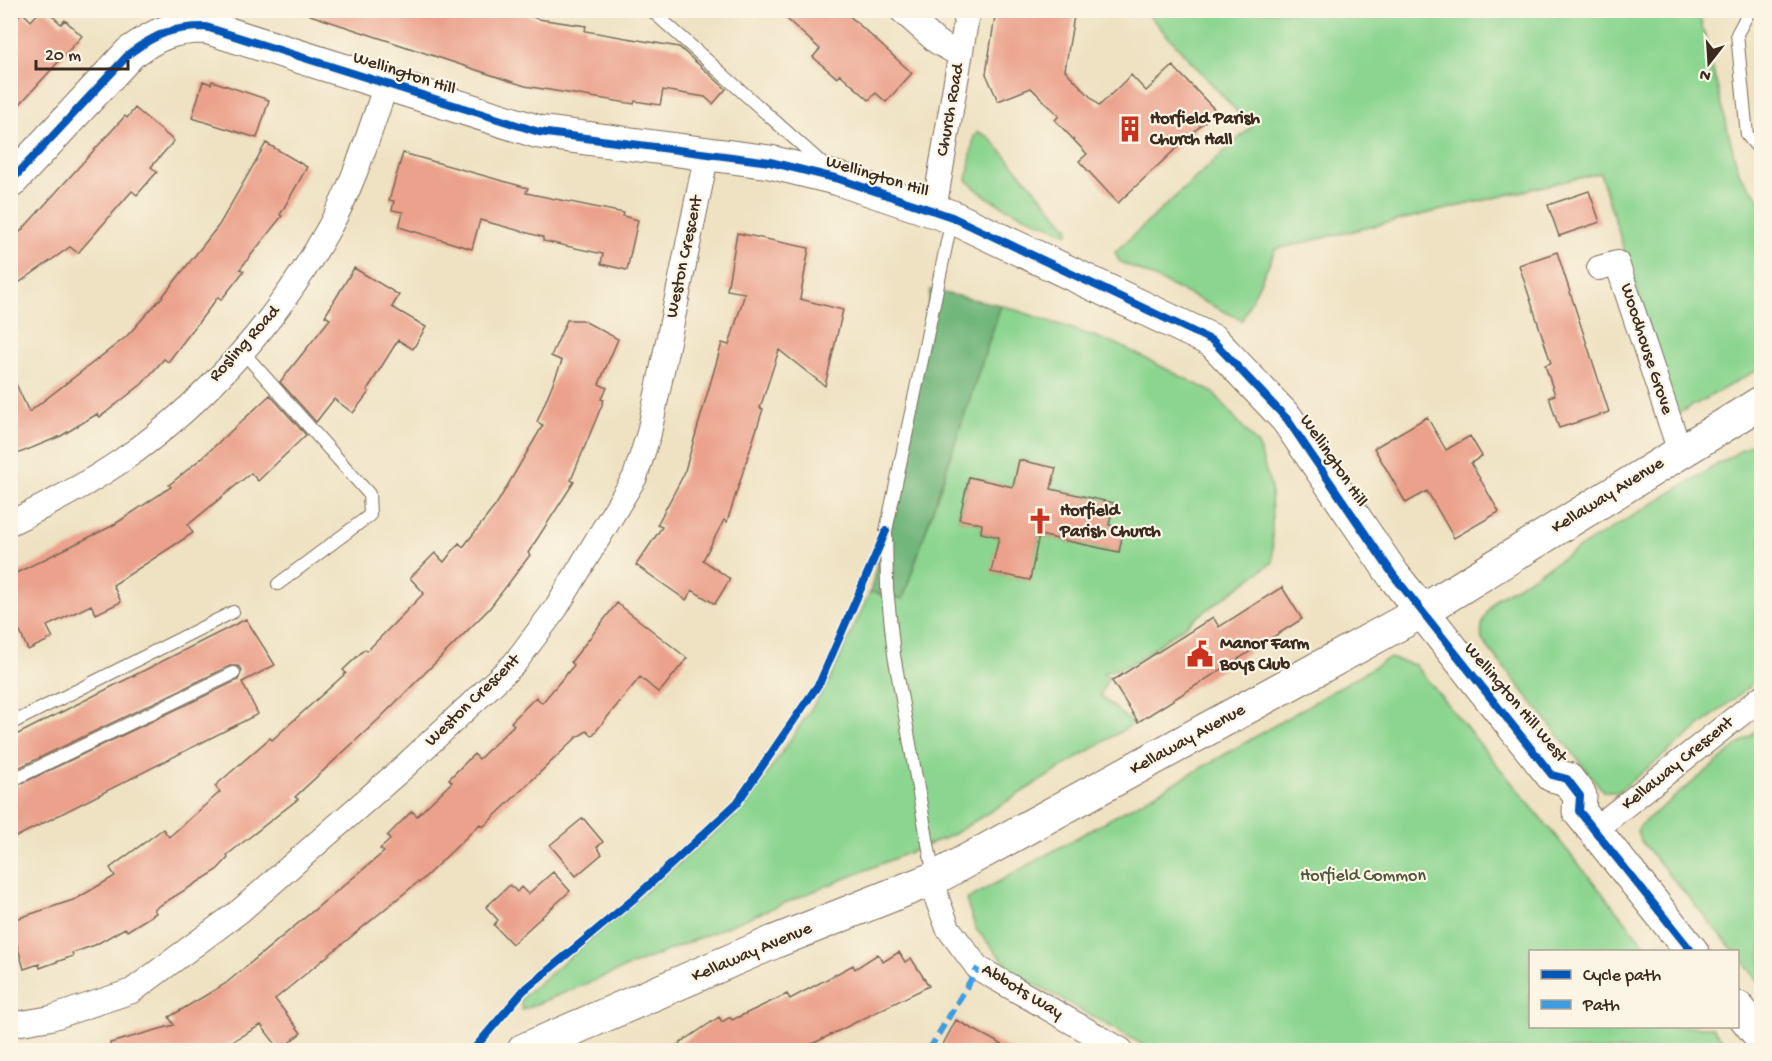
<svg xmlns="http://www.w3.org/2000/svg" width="1772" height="1061" font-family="'Gochi Hand',sans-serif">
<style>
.green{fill:#8cd590;stroke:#648057;stroke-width:1.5;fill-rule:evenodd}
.forest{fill:#71b67a;stroke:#56704c;stroke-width:1.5}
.building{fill:#eba18b}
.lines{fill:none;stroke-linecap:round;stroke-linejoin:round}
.lane-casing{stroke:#7a6a58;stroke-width:14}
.street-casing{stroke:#7a6a58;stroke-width:26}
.secondary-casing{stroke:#7a6a58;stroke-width:35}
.lane{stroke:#fff;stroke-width:12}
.street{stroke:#fff;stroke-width:24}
.secondary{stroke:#fff;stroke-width:33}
.quiet{stroke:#3f9ce0;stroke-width:6;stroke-dasharray:12 6;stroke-linecap:butt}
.cycleway-casing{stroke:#fcf5e5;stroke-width:11}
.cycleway{stroke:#0057b8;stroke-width:8}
.labels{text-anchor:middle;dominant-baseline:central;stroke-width:4.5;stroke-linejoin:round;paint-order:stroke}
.street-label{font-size:18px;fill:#3b2a1e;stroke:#fcf5e5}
.poi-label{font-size:18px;font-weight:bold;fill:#3b2a1e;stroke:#fcf5e5;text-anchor:start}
.park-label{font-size:18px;fill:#4f553a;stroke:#fcf5e5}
</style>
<rect width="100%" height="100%" fill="#fcf5e5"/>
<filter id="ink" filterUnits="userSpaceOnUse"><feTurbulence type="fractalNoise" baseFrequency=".0167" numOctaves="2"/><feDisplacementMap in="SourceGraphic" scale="12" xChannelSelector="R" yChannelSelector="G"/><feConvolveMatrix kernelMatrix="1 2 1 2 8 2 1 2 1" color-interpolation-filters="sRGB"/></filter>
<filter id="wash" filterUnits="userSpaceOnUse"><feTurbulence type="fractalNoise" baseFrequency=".008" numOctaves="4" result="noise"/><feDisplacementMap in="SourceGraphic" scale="24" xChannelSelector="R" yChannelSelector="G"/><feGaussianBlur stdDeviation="1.35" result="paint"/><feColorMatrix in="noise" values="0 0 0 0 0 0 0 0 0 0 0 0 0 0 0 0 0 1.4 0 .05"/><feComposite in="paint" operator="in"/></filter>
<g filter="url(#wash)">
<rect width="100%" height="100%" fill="#efe2c3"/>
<path class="green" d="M1145,11H1705L1700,17L1734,155L1740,175L1761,201V368L1676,415L1600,173L1276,249L1242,320L1119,261L1115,252L1251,127Z
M978,132L989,137L1068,227L1069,232L1066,233C1033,218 991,207 967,180L974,136Z
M1001,305L1117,344L1214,393L1258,445L1271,487L1273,562L1132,664L1103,673L1109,677L1100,695L1133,724L952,835L522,1010L521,1001L525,995L745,807L828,684L870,592L903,599ZM1019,460L1055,468L1051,489L1114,503L1109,525L1124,529L1119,552L1039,535L1029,580L992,572L999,537L981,533L982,524L959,519L968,477L1013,487Z
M1761,438V677L1618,792H1604L1482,640C1479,622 1487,612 1497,598Z
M1389,658L1415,665L1650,951L1530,952V1026L1712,1027L1731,1050H1152L1013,972L976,929L966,900L1224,755Z
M1761,727V984L1738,956V952L1734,951L1641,841L1637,832L1640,825Z"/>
<path class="forest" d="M930,290L1001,305L903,599L870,592L913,417Z"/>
<g id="blocks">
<path class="building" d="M41,10H46L61,24L65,20L82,36L10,115V25L22,12L31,21Z
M311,10H514L538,19L586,26L585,31L679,47L726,89L713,104L705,97L663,90L660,105L635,101L634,104L525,86L310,15Z
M777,10H843L912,73L886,102L876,93L869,100L840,74L837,78L813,57L820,49Z
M996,10H1075L1065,70L1099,106L1131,75L1146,91L1173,66L1216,111L1118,203L1079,161L1087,154L1055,120L1059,116L1031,88L998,101L986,74Z
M203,81L211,84L212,81L269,100L257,138L192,118Z
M135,108L174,141L151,167L157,172L137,195L132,191L78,253L70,247L10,289V243L125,116L127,118Z
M266,143L307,167L280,215L282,216L240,269L244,271L221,300L218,297L168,362L164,359L142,384L100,417L97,414L61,436L10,457V371L29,412L126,337L163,296L219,225Z
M403,153L528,188L526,193L624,213L623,216L638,220L627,270L601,264L603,254L543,241V237L480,220L472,249L399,227L403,212L392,210L394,201L389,200Z
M1589,191L1600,222L1559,236L1548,205Z
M737,233L809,248L800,299L843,310L825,386L779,350L760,408L763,409L727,522L724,520L703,560L730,579L715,604L692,590L686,600L636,565L662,527L657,525L684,474L722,343L729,345L745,293L727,290Z
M1557,252L1609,412L1559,428L1549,397L1555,395L1545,365L1551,363L1519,265Z
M354,268L399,295L392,307L426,327L413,349L398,340L367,390L369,392L353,413L334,399L316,422L280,382L330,319L325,316Z
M567,320H582L618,339L599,384L607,388L601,399L604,400L571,480L574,482L528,553L530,555L489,609L379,719L295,797L298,799L227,855L228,858L216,871L154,909L156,913L127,931L125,928L95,945L72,953L73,956L40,968L39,964L24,969L10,921L76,899L115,876L110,868L163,829L169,837L220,792L215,786L270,738L272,740L346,673L343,670L365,649L367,651L424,593L410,578L435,553L444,562L459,543L463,547L496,505L543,425L537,422L562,361L551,356Z
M270,395L306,435L258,481L251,473L188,525L193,533L113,585L121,602L96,614L91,605L47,626L53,638L28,650L20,632L10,636V576L112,526L171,487L169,485L204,456Z
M1427,417L1446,450L1470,436L1482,456L1471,463L1499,512L1454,538L1427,491L1406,503L1374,448Z
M1019,460L1056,468L1051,489L1114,503L1109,525L1124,528L1119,552L1039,535L1030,580L991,572L999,537L981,533L982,524L959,519L969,477L1013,487Z
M1282,587L1302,619L1138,722L1112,681L1213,617L1219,627Z
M617,603L687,658L659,693L640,677L592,736L587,731L577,737L483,827L480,824L419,883L418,882L275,999L301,1033L280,1050L261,1025L217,1050H111L110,1043L174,1025L169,1017L225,984L384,852L380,849L390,840L387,836L412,811L417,816L452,782L449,779L474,754L479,759L514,725L511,722L536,697L542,703L574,665L571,662Z
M246,619L275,665L242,682L258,714L10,840V789L238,680L242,670L238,666H230L10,772V738Z
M583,818L603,842L597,847L602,854L576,876L550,845Z
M553,872L570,891L512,944L494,925L498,920L486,907L510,885L517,892L521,887L528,894Z
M899,952L905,962L911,958L929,986L800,1050H670L719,1017L722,1022L730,1017L732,1020L787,994L790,999L853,965L855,969L878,954L883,962Z
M956,1020L1012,1050H940Z"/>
</g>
</g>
<g filter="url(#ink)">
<use href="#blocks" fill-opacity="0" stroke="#7a6a58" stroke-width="1.5"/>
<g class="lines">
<g class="lane-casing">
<path id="lane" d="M651,10L825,166
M1750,10L1737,34L1747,135L1762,153
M242,351L369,494L370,515L278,584
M10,724L233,612
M10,781L234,673
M934,877L894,655L887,588L886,531L952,218"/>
</g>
<g class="street-casing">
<path id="street" d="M901,10L937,42L960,55
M934,210L968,10
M1599,268L1617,263L1680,452
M10,523C48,505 86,485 121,461C206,403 280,317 329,228C354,184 369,133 386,85
M1594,830L1762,697
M935,878L937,899L948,928L978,968L1121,1050
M10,1025L51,1018L132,991L240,911L405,766L514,664L556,608L635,477L649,433L707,153"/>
</g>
<g class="secondary-casing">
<path id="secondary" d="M10,182L130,53C158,33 172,27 206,27L539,132L770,162L839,179L952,217L1213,341L1287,419L1394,576L1552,775L1567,779L1580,796L1579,811L1692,952
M1738,1008L1762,1038
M524,1050L774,942L935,878L1421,612L1762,402"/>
</g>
<use href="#lane" class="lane"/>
<use href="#street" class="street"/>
<use href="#secondary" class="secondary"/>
<path class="quiet" d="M929,1050L978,968"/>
<g class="cycleway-casing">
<path id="cycleway" d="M10,182L130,53C158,33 172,27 206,27L539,132L770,162L839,179L952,217L1213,341L1287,419L1394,576L1552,775L1567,779L1580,796L1579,811L1692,952
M473,1050L523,991L636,897L737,803L820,682L886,531"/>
</g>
<use href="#cycleway" class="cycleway"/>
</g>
</g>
<defs>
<g id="building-bare" transform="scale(2.07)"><path d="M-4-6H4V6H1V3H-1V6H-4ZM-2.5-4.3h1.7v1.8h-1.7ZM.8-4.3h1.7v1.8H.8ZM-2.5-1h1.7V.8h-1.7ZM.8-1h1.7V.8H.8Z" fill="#c8321e" stroke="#fcf5e5" stroke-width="2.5" paint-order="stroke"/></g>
<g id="church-bare" transform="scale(2.07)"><path d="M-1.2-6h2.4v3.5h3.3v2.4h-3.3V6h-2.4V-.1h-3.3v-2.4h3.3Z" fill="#c8321e" stroke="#fcf5e5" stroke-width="2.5" paint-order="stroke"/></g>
<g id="civic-bare" transform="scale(2.07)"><path d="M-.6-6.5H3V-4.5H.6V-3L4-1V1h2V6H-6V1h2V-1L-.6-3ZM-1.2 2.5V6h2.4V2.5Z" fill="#c8321e" stroke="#fcf5e5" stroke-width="2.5" paint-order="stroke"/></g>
</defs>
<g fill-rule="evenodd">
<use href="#building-bare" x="1130" y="129"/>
<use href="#church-bare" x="1040" y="521"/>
<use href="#civic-bare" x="1200" y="654"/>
</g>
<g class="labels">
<g class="street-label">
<text transform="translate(404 74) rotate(18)">Wellington Hill</text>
<text transform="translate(951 110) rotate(-80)">Church Road</text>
<text transform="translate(877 177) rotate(17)">Wellington Hill</text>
<text transform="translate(685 257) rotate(-78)">Weston Crescent</text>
<text transform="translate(245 344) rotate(-48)">Rosling Road</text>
<text transform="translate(1646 349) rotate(72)">Woodhouse Grove</text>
<text transform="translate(1333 461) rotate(56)">Wellington Hill</text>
<text transform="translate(1608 496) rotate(-32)">Kellaway Avenue</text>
<text transform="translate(473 701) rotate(-44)">Weston Crescent</text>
<text transform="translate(1515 703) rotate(50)">Wellington Hill West</text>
<text transform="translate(1188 740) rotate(-29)">Kellaway Avenue</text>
<text transform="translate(1678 764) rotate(-39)">Kellaway Crescent</text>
<text transform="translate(752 953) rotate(-23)">Kellaway Avenue</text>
<text transform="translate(1022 992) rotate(31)">Abbots Way</text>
</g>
<g class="poi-label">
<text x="1150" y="119">Horfield Parish<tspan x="1150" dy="21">Church Hall</tspan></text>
<text x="1060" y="511">Horfield<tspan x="1060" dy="21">Parish Church</tspan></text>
<text x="1220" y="644">Manor Farm<tspan x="1220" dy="21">Boys Club</tspan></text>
</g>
<g class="park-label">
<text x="1363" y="876">Horfield Common</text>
</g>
</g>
<rect width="1772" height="1061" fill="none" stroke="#fcf5e5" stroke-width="36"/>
<rect x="1529" y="950" width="210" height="78" fill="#fcf5e5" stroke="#afa495" stroke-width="1.5"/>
<rect x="1541" y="970" width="30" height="9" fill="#0057b8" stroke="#afa495" stroke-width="1.5"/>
<text x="1583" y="980" font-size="18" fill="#3b2a1e">Cycle path</text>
<rect x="1541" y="1000" width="30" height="9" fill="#3f9ce0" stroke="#afa495" stroke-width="1.5"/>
<text x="1583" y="1010" font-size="18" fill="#3b2a1e">Path</text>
<g transform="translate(1709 63) rotate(197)" stroke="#fcf5e5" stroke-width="4.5" paint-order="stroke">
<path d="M0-4.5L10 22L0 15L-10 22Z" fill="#3b2a1e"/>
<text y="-9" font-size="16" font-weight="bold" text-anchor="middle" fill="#3b2a1e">N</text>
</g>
<path d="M36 60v9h92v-9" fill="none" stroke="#3b2a1e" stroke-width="3"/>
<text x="45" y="60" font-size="18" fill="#3b2a1e" stroke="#fcf5e5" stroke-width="4.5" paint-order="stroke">20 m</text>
</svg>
